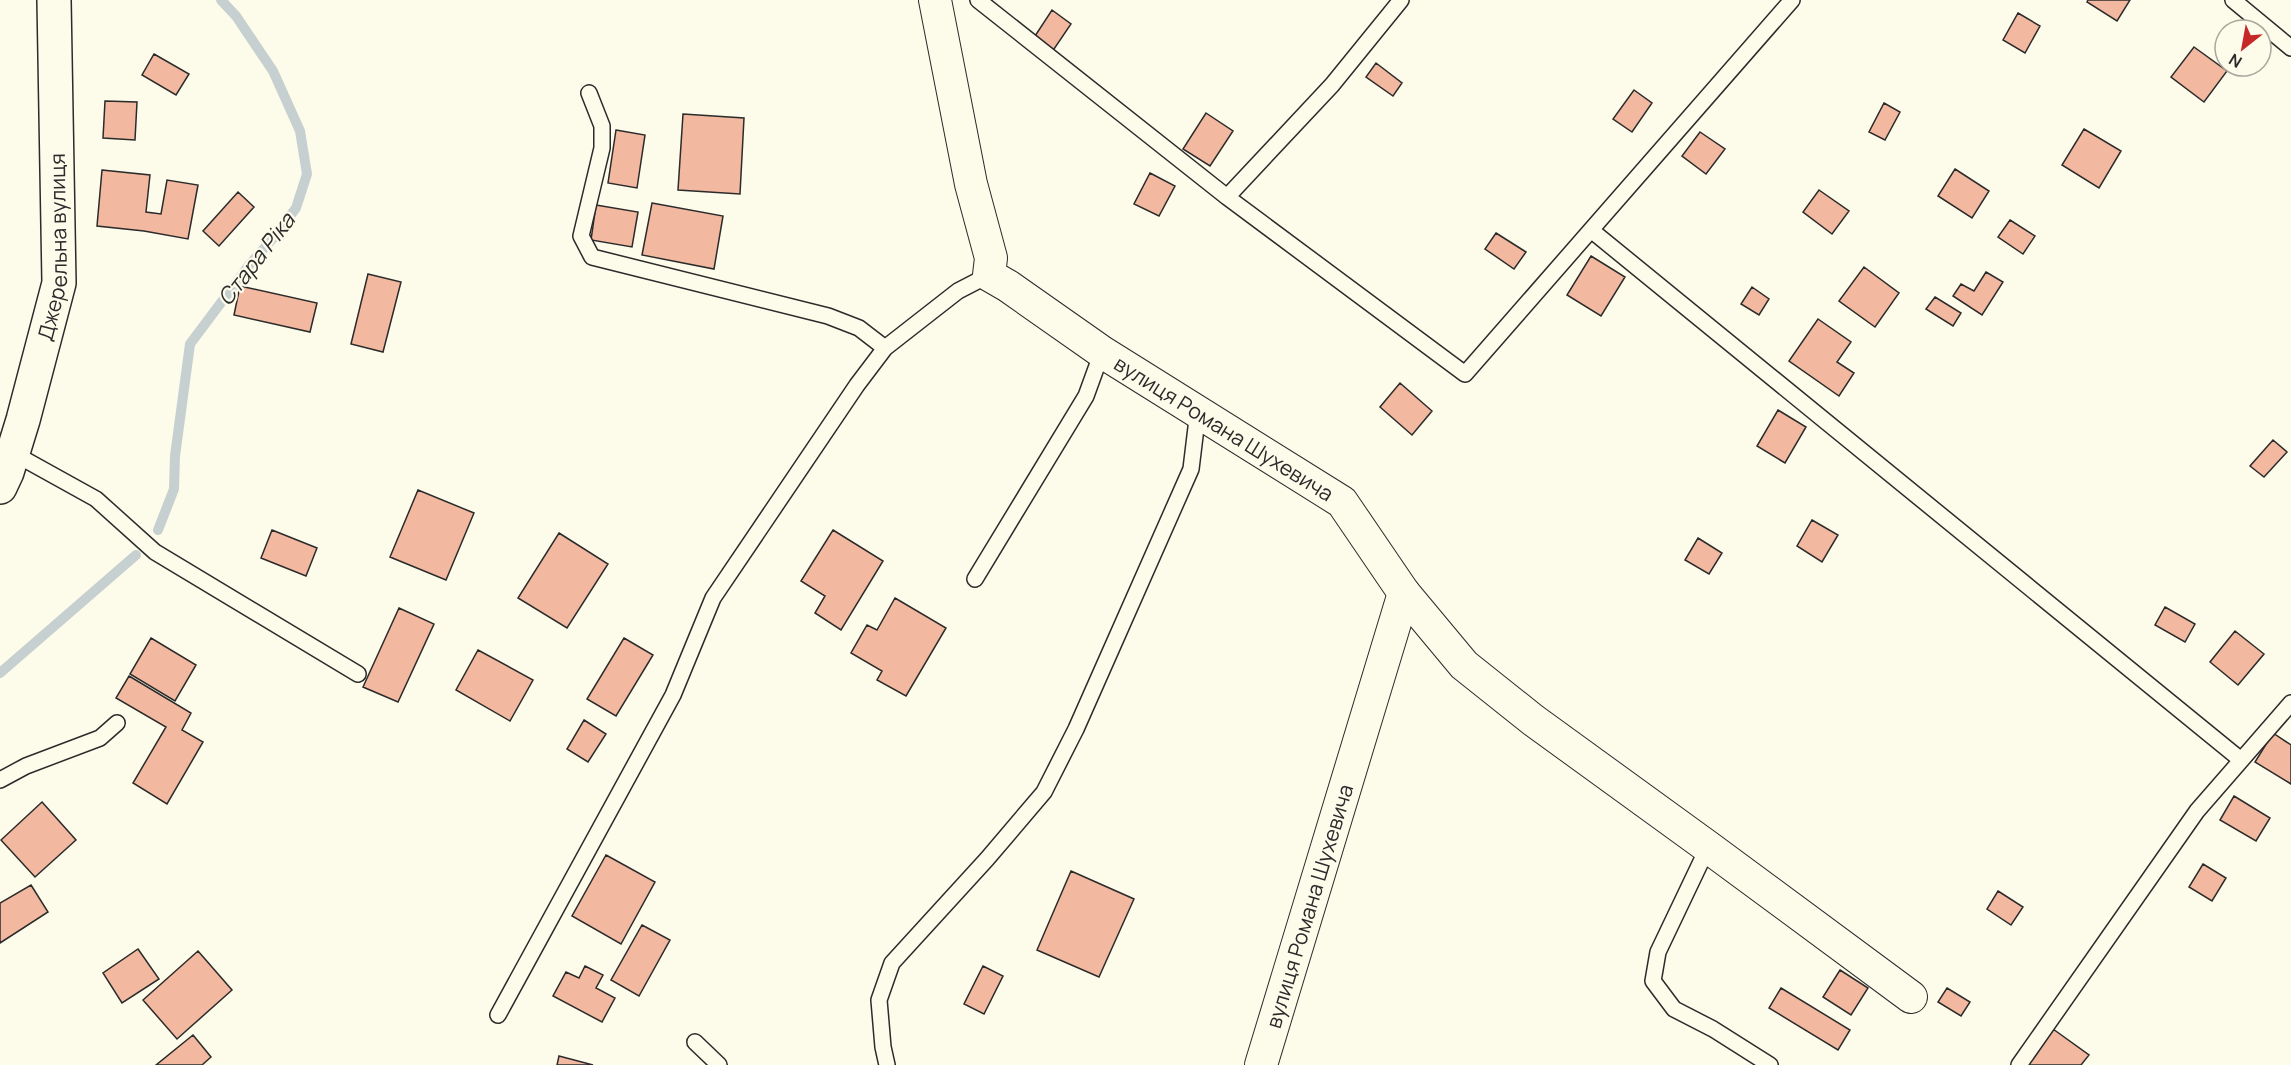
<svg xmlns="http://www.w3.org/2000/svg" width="2291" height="1065" font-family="Manrope,sans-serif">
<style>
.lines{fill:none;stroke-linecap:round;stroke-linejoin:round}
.stream{stroke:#c7d0d0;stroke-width:10}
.building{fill:#f2b8a0;stroke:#2b2b2b;stroke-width:1.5}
.service-casing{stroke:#2b2b2b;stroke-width:18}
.minor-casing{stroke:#2b2b2b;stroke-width:34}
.tertiary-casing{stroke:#2b2b2b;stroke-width:36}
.service{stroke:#fdfbea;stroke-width:15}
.minor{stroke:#fdfbea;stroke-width:32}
.tertiary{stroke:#fdfbea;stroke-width:33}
.labels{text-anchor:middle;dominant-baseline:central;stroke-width:4.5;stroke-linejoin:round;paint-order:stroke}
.street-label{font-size:21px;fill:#2b2b2b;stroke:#fdfbea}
.water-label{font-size:22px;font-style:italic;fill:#2b2b2b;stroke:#fdfbea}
</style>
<rect width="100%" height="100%" fill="#fdfbea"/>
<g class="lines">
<path class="stream" d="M158,530L174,489L175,456L190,344L250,264L275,236L296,208L307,174L300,131L273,71L236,16L221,0
M0,673L136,555"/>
</g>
<path class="building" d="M2088,0H2130L2117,21L2087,2Z
M1052,10L1071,24L1052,52L1033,39Z
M2018,13L2040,26L2025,53L2003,40Z
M2194,47L2227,71L2204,102L2171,77Z
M154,54L189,74L176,95L142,75Z
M1376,63L1402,83L1393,96L1366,77Z
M1634,90L1652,103L1632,132L1613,119Z
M105,101L137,102L135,140L103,138Z
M1884,103L1900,112L1885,140L1869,132Z
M1206,113L1233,131L1210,166L1183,149Z
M683,114L744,118L740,194L678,190Z
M2084,129L2121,151L2099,188L2062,165Z
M616,130L645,135L637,188L608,183Z
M1700,132L1725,149L1706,174L1682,156Z
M1955,169L1989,191L1972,218L1938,196Z
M102,170L150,175L146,212L161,214L167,180L198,185L188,239L144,231L97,226Z
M1150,173L1175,186L1159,216L1134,204Z
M1819,190L1849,211L1832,234L1803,212Z
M238,192L254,207L219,246L203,231Z
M652,203L723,216L714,269L642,255Z
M596,205L638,212L632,247L591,240Z
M2010,220L2035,236L2023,254L1998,237Z
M1496,233L1526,252L1514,269L1485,249Z
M1591,256L1625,277L1601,316L1567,295Z
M1864,267L1899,293L1875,327L1839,301Z
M1986,272L2003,282L1982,315L1953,296L1961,284L1974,291Z
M368,274L401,282L383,352L351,344Z
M240,286L317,303L310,332L234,315Z
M1752,287L1769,299L1759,315L1741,304Z
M1935,297L1961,313L1953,326L1926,309Z
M1818,319L1851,342L1837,362L1854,373L1839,396L1789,361Z
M1400,383L1432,411L1412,435L1380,407Z
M1778,410L1806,427L1785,463L1757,446Z
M2273,440L2287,452L2264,477L2250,466Z
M418,490L474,513L446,580L390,557Z
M1812,520L1838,535L1822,562L1797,546Z
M272,530L317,548L306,576L261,558Z
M833,530L883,561L841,630L815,613L825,596L801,581Z
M559,533L608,564L567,628L518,598Z
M1698,538L1722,553L1709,574L1685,560Z
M895,598L946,628L906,696L877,680L882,671L851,653L867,625L877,630Z
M2165,607L2195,624L2185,642L2155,625Z
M399,608L434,624L398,702L363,687Z
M2235,631L2264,654L2238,685L2210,662Z
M151,638L196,665L175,701L130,674Z
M624,638L653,655L616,716L587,699Z
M478,650L533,680L510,721L456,690Z
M129,676L191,713L182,730L203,742L167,804L133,783L166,727L116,698Z
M584,720L606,734L588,762L567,749Z
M2273,733L2291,745V784L2255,762Z
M2234,796L2270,818L2256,841L2220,820Z
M42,802L76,840L35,877L1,840Z
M606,855L655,882L621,944L572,916Z
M2203,864L2226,878L2212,901L2189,887Z
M1071,871L1134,899L1099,977L1037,950Z
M31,885L48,912L0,943V903Z
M1998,891L2023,907L2011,925L1987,909Z
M642,925L670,940L639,996L611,980Z
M138,949L159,979L122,1003L103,973Z
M198,951L232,990L177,1039L143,1000Z
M585,966L603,975L596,988L615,998L602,1022L553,996L566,972L579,978Z
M983,966L1003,976L984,1014L964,1004Z
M1840,970L1868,988L1851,1015L1823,997Z
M1781,988L1850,1030L1838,1050L1769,1008Z
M1947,988L1970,1002L1961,1016L1938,1002Z
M2053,1029L2089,1055L2081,1065H2028Z
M193,1035L211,1057L202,1065H156Z
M559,1056L593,1065H557Z"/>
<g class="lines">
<g class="service-casing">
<path id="service" d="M978,0L1227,197L1332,85L1401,0
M2233,0L2291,48
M589,93L602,126V148L581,236L592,257L828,316L859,328L885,348
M1227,197L1465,374L1792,0
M1591,230L2241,760
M13,453L96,499L155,552L358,674
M975,579L1086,396L1102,352
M0,780L26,766L100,738L117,723
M1708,847L1658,952L1653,981L1674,1009L1713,1029L1770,1065
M498,1015L673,695L713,598L857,385L885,348L958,291L989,275
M695,1042L719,1065
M887,1065L883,1047L879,1000L892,963L987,859L1044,792L1076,729L1191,469L1198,411
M2019,1065L2197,811L2291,703"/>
</g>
<g class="minor-casing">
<g id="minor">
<path id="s1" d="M935,0L971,184L991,258L989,275L1008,286L1102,352L1342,502L1404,593L1464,665L1533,720L1708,847L1911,997"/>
<path id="s2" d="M1261,1065L1404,593"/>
</g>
</g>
<g class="tertiary-casing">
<g id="tertiary">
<path id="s3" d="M0,487L7,472L23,420L59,283L54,0"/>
</g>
</g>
<use href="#service" class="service"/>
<use href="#minor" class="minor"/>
<use href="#tertiary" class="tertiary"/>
</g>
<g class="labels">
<g class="street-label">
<text stroke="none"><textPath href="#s3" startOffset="248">Джерельна вулиця</textPath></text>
<text stroke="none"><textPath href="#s1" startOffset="562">вулиця Романа Шухевича</textPath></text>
<text stroke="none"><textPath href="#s2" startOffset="166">вулиця Романа Шухевича</textPath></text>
</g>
<g class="water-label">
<text transform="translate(256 259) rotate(-52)">Стара Ріка</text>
</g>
</g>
<g transform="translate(2243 48) rotate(211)"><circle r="28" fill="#fdfbea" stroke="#a9a89e" stroke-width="1.5"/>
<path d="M0-4.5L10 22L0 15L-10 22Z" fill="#c62828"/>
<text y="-9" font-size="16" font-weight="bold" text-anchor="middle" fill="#2b2b2b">N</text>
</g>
</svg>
